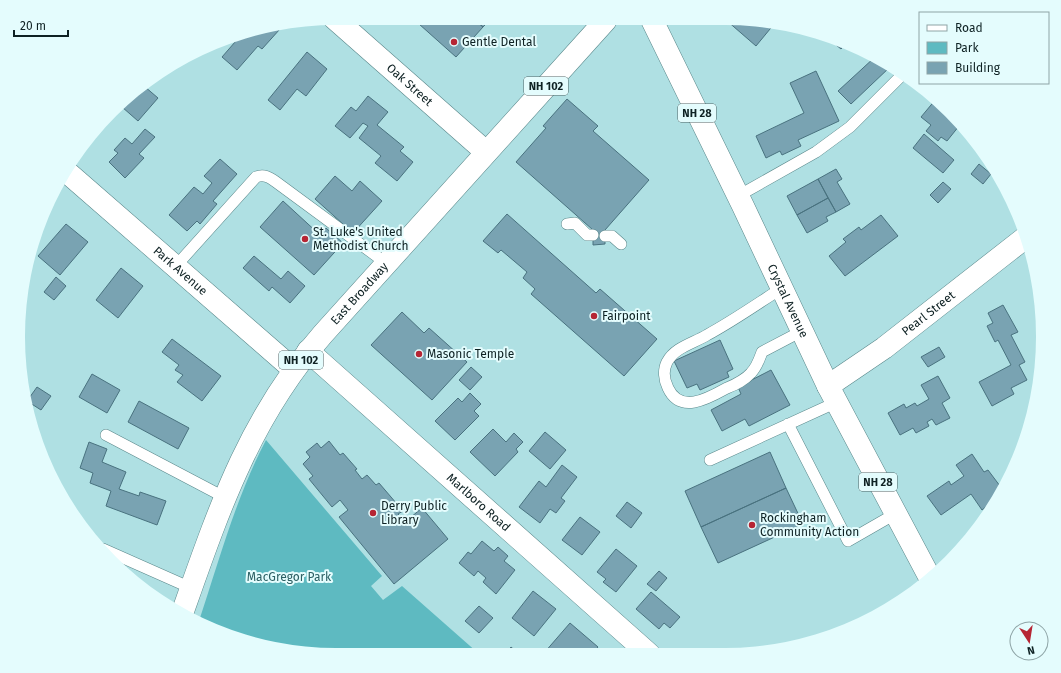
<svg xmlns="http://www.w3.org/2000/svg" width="1061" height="673" font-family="'Fira Sans',sans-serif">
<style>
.green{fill:#5ebac1}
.building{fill:#79a3b2;stroke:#49727f}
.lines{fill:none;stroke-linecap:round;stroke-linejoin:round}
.service-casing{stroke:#59878a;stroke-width:12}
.minor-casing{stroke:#59878a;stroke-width:23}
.primary-casing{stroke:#59878a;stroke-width:23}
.service{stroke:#fff;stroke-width:11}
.minor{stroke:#fff;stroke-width:22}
.primary{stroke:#fff;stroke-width:22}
.poi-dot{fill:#b62534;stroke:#e4fcfd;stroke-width:1.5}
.labels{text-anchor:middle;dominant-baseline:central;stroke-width:4;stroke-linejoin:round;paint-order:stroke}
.shield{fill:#e4fcfd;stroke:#4e6364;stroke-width:1}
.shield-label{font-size:11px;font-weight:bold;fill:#0e2123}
.poi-label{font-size:12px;fill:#0e2123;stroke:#e4fcfd;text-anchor:start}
.street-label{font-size:12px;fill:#0e2123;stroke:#e4fcfd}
.park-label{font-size:12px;fill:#2c5f63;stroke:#e4fcfd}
</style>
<rect width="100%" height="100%" fill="#afe0e3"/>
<path class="green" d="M266,440L382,576L371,586L383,600L402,586L478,653L295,652L214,631L199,621C219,561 236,497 266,440Z"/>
<path class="building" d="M424,19H474L483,27L456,57L419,24Z
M474,19H491L483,27Z
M726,20L766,21L775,23L756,46Z
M278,28L280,29L262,49L258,46L237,70L222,57L242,34Z
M830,40L845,45L841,49Z
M307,52L327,69L306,96L297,89L280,110L268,100Z
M875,57L890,67L851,104L838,91Z
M816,71L839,121L798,140L801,146L782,155L780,151L766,158L756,136L804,113L790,83Z
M144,86L158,98L138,121L122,107Z
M368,96L388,112L377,125L404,147L400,151L413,162L397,181L375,163L381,156L359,138L368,126L363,123L350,138L335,126L351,107L356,111Z
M567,99L598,126L593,131L649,180L605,230V244L593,245V230L516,162L546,128L543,126Z
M936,99L967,132L959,126L947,141L941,137L938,141L926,131L931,125L921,117Z
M145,129L155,137L139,154L144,158L125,178L109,162L118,153L114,150L125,138L132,144Z
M924,134L954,160L943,173L913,148Z
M220,159L237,174L213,201L217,204L200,224L197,221L187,231L169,215L194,187L203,194L212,183L204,176Z
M979,164L991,174L983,184L971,174Z
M836,169L842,179L837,182L850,204L836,212L818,179Z
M335,176L352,191L360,181L382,201L353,233L315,199Z
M818,179L828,198L797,215L787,196Z
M943,182L951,189L938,203L930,195Z
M1005,188L1010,195L1013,203L1002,191Z
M828,198L836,212L826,217L828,221L807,233L797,215Z
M283,201L320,235L326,228L343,243L314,275L260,227Z
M507,214L596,293L600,289L657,339L624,376L531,294L535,289L523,278L527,272L501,250L498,253L483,241Z
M881,215L898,236L845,276L829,256L846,242L843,239L859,227L861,230Z
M66,224L88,242L60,275L38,256Z
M254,256L281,279L288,271L305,286L290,303L272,287L269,291L243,268Z
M121,268L143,286L118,318L96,300Z
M56,277L66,286L54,300L44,292Z
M1003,305L1018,332L1011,335L1025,362L1019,365L1027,380L1011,388L1014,394L992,406L979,382L1011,365L998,340L995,342L987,326L993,323L988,313Z
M402,312L424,333L429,328L467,362L432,400L371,345Z
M172,339L221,376L202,401L177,382L183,375L175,370L179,365L162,352Z
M720,340L733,369L727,372L729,377L700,390L697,384L687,388L674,361Z
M939,347L945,357L928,367L921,357Z
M471,367L482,377L470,390L459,380Z
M771,370L790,405L749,426L745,419L722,431L711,410L741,394L738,387Z
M92,374L120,390L107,413L79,397Z
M938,376L950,398L942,403L950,418L936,425L932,419L927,422L929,426L916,433L913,428L900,435L888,413L904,404L906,408L915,403L917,406L929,399L921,385Z
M37,387L51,396L41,410L27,401Z
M470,393L481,404L474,411L479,416L455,440L435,421L458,398L462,402Z
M139,401L189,428L178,449L128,422Z
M493,429L506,442L514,433L523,442L516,449L518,452L495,476L470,452Z
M545,432L566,450L550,469L529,451Z
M329,441L340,455L343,453L357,469L355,470L362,479L367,475L376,485L379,483L403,511L398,514L405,522L422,508L448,539L394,584L339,517L348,510L340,500L332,507L309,479L313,476L303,464L310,457L306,452L317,443L321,448Z
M89,442L107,449L102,462L126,472L119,489L139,496L140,492L166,501L157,525L106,506L111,491L90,483L93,473L80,468Z
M770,452L786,488L701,527L685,491Z
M972,454L984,472L988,470L1003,490L1000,496L982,510L971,494L941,515L927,496L949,481L951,485L964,476L956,465Z
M562,465L577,477L561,498L565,501L556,513L550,509L540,523L519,507L539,481L546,487Z
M786,488L803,524L718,563L701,527Z
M627,502L642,513L631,528L616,516Z
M580,517L600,532L582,555L562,540Z
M482,541L494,551L498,547L508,556L504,561L515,570L496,594L483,582L486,578L478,571L474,576L459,563L468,552L471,554Z
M616,549L637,566L616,592L603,582L606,579L597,572Z
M659,571L667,578L656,591L647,584Z
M533,591L556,609L534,636L512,618Z
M651,592L680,617L670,628L664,623L659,629L636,609Z
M479,606L493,618L479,633L465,621Z
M570,623L598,647L592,654L544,653Z
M511,647L518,653H506Z"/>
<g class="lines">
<g class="service-casing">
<path id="service" d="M738,196L816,152L850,127L902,75
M567,224L575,223L587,235H593
M605,236H612L621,244
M175,267L256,177C264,174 269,177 276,182L386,263
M782,288C757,304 733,321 707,335C694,343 675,347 667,362C663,370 664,380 668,388C680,414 707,399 725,389C734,385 744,381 751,373C757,367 759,360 762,352L802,331
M788,424L848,541L895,514
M106,435L224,497
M710,460L837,402
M103,549L191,588"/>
</g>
<g class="minor-casing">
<g id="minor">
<path id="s1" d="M334,18L486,152"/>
<path id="s2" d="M68,173L293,369"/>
<path id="s3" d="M308,351L649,654"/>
<path id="s4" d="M828,386L884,348L1026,237"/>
</g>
</g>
<g class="primary-casing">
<g id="primary">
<path id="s5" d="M652,20L743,206L828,386L930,578"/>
<path id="s6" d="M183,611C219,509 250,417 323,334L606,20"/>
</g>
</g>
<use href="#service" class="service"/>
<use href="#minor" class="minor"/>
<use href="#primary" class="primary"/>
</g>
<g class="poi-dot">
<circle cx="454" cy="42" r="4"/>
<circle cx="305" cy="239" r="4"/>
<circle cx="594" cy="316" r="4"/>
<circle cx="419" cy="354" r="4"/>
<circle cx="373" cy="513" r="4"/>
<circle cx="752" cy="525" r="4"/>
</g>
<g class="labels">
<g class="shield">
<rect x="524" y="77" width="44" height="18" rx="3"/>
<rect x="678" y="104" width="38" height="18" rx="3"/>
<rect x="279" y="351" width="44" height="18" rx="3"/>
<rect x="859" y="473" width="38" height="18" rx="3"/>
</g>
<g class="shield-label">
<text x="546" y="86">NH 102</text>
<text x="697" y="113">NH 28</text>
<text x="301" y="360">NH 102</text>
<text x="878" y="482">NH 28</text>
</g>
<g class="poi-label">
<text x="462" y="42">Gentle Dental</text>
<text x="313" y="232">St. Luke's United<tspan x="313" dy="14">Methodist Church</tspan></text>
<text x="602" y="316">Fairpoint</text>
<text x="427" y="354">Masonic Temple</text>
<text x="381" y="506">Derry Public<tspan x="381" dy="14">Library</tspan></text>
<text x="760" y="518">Rockingham<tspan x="760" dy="14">Community Action</tspan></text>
</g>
<g class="street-label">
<text stroke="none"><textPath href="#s1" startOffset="101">Oak Street</textPath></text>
<text stroke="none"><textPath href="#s2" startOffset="149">Park Avenue</textPath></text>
<text stroke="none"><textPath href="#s6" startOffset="367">East Broadway</textPath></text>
<text stroke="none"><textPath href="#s5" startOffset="312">Crystal Avenue</textPath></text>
<text stroke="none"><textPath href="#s4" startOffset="124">Pearl Street</textPath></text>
<text stroke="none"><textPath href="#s3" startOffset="228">Marlboro Road</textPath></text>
</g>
<g class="park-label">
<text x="289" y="577">MacGregor Park</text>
</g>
</g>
<path d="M0 0H1061V673H0ZM336 25H725A311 311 0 0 1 1036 336V337A311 311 0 0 1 725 648H336A311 311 0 0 1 25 337V336A311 311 0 0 1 336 25Z" fill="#e4fcfd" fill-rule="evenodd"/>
<rect x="919" y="12" width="130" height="72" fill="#e4fcfd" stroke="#8ea4a6"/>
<rect x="927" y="25" width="20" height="6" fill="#ffffff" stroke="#8ea4a6"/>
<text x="955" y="32" font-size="12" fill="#0e2123">Road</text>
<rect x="927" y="42" width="20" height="12" fill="#5ebac1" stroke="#8ea4a6"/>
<text x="955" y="52" font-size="12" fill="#0e2123">Park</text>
<rect x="927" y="62" width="20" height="12" fill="#79a3b2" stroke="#8ea4a6"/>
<text x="955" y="72" font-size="12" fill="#0e2123">Building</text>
<g transform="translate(1029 641) rotate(168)"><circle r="19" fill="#e4fcfd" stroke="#8ea4a6"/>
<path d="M0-3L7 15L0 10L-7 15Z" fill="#b62534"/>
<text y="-6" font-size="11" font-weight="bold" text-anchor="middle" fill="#0e2123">N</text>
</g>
<path d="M14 30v6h54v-6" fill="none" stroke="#0e2123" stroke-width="2"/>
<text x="20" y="30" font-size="12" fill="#0e2123" stroke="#e4fcfd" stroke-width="3" paint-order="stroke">20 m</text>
</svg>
